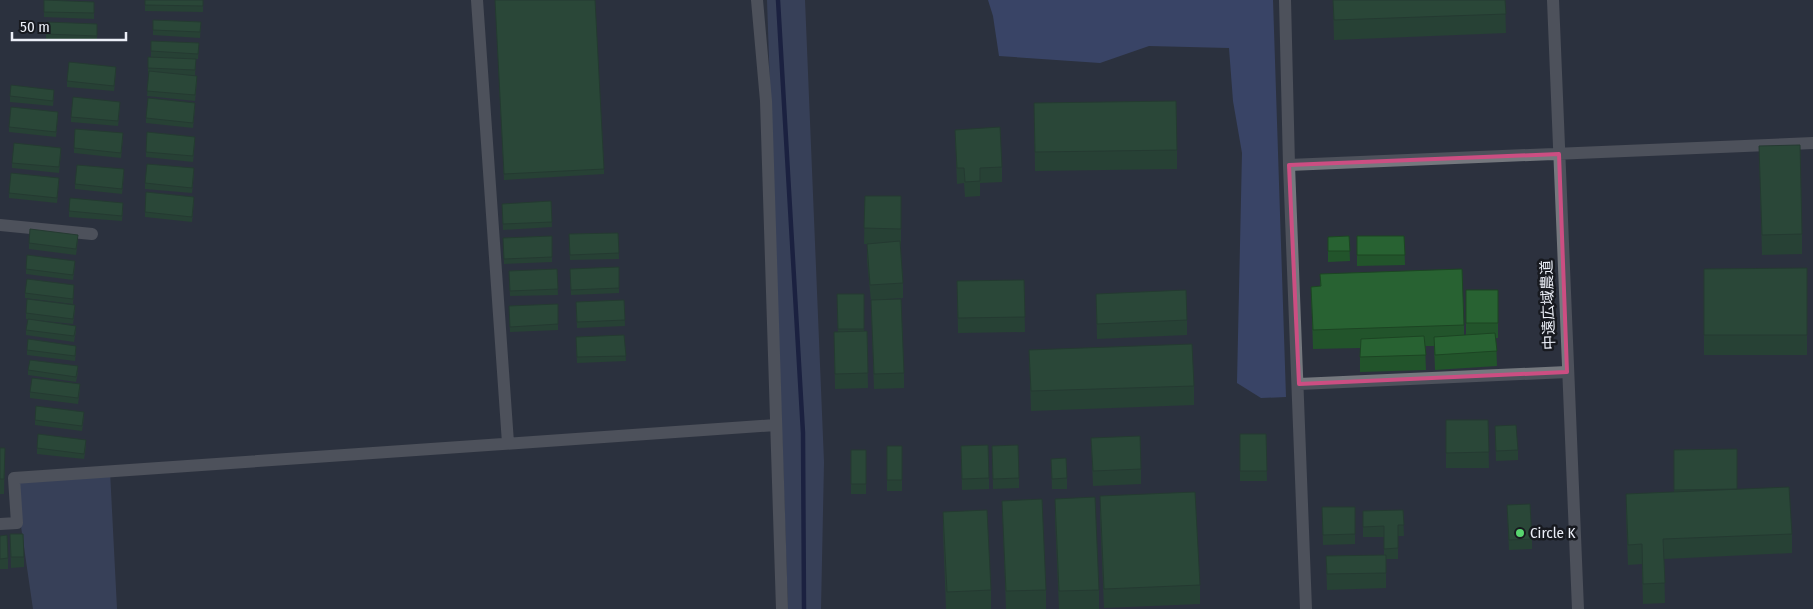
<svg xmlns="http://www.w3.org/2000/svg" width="1813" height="609" font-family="'Fira Sans Condensed','Noto Sans JP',sans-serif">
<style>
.green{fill:#465378}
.forest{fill:#495c97}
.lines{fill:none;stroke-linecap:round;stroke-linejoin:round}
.stream{stroke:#080f43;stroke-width:4.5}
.minor{stroke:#75787e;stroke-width:12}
.wall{fill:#22542b}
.building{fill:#286232;stroke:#1c4523}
.marked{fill:none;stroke:#cc4e82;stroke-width:4;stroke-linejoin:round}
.poi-dot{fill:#58d56f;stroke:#17191f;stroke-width:2}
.labels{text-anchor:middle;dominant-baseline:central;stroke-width:5;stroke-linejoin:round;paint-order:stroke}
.street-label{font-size:15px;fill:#eceff8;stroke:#17191f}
.poi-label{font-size:15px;fill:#eceff8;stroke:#17191f;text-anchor:start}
</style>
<rect width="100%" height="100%" fill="#2c313e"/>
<path class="green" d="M767,0H805L824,462L821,609H788Z
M110,471L117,609H33L14,478Z"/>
<path class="forest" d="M988,0H1273L1286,397L1261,398L1237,383L1242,153L1233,101L1229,48L1149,46L1100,63L999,56L993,16Z"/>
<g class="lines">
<path class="stream" d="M778,0L803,433L804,609"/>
<path class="minor" d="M477,0L508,443
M757,0L766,101L782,609
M1285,0L1289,165L1306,609
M1553,0L1578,609
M1289,165L1813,143
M0,225L92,234
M1299,384L1567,372
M0,524L17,523L14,478L776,425"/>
</g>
<path class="wall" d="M44,0L94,2V19L44,17Z
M145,0H203V12L145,11Z
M495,0L604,169V174L504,180Z
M1333,0H1505L1506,33L1334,40Z
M153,20L201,22L200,38L153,35Z
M97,24V41L46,40V34Z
M151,41L199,43L198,59L151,57Z
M148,57L196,59L195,75H182L197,81L195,101L147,96L149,73H148Z
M116,72L114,91L67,87V81Z
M54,95L53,106L10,102V96Z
M1034,103L1177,150V169L1035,171Z
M120,107L118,126L71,122V117Z
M195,108L193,128L146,123V118Z
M58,117L56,137L9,132V127Z
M955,130L1002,167V182L980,183V196L965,197L964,183L957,184Z
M123,138L121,158L74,153V148Z
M195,142L193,162L146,157V152Z
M1759,146L1802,234V254L1762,255Z
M61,153L59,173L12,168V163Z
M194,174L192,193L145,189V183Z
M124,175L122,194L75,189V184Z
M59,183L57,203L9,198V193Z
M865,196H901V244H900L903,283V298L887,299L904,373V388L874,389L871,301L867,260V244H875H864Z
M551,201L552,227L503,230L502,204Z
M194,202L192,222L145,217V212Z
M123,208L122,221L69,217V211Z
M618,233L619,259L570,260L569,234Z
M552,236V262L504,264L503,238Z
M1349,236L1350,261L1328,262V237Z
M1357,236H1404L1405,265L1357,266Z
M78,240L76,255L29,249V243Z
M75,266L73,280L26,274V269Z
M619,267V293L571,295L570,269Z
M1807,268V355H1704V269Z
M557,269L558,295L510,296L509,271Z
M1320,274L1464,325V335H1466V290H1498V338H1496L1497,366L1435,370L1434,346H1425L1426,370L1360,372V348L1313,349L1311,287L1320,286Z
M1024,280L1025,332L958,333L957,281Z
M74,290L73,304L25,298V293Z
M837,294H864V331H867L868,388L835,389L834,332H838Z
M1096,294L1187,320V335L1097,339Z
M624,300L625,326L577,328L576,302Z
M558,304V330L510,332L509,306Z
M75,310L73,324L26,319V313Z
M26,330L76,331L74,342L26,335Z
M624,335L626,361L577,363L576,337Z
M27,350L76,351L75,361L27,355Z
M1029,350L1194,386V405L1031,411Z
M28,370L78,372L76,382L28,375Z
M80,390L78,404L30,398V392Z
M84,417L82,431L35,425V420Z
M1446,420H1488L1489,468H1446Z
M1495,426L1518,450V460L1496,461Z
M1240,434H1266L1267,481H1240Z
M1091,438L1141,469V484L1093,486Z
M86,446L84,459L37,454V448Z
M887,446H902V491H887Z
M961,446L989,478V489L962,490Z
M992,446L1019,478V488L993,489Z
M0,448H5L4,494H0Z
M851,450H866V494H851Z
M1674,450L1737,490L1792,534V553L1664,559L1665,603L1643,604L1642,564L1628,565L1626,514V494L1674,492Z
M1051,459L1067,478V489H1052Z
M1100,496L1200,585V604L1104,608L1100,515Z
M1055,499L1099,590V609H1059L1055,518Z
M1002,501L1046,590V609H1006Z
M1507,505L1532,539V549L1509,550Z
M1322,507H1355V544L1323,545Z
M1403,510L1404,536H1398V559H1386V588L1327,590L1326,556L1384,555V537H1363V511Z
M943,512L991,590V609H946L943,531Z
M10,534L24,557V567L11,568Z
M0,536L8,558V569H0Z"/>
<path class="building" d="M44,0L94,2V13L44,12Z
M145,0H203V6L145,5Z
M495,0H595L604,169L504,174Z
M1333,0H1505L1506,14L1334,20Z
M153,20L201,22L200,32L153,30Z
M47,22L97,24V36L46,34Z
M151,41L199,43L198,54L151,51Z
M148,57L196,59L195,70L148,68Z
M69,62L116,67L114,86L67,81Z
M149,71L197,76L195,95L147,91Z
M11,85L54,90L53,101L10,96Z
M73,97L120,102L118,121L71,117Z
M148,98L195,103L193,123L146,118Z
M1176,101L1177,150L1035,152L1034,103Z
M11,107L58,112L56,132L9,127Z
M1000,127L1002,167L980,168V181L965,182L964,168H957L955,130Z
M75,129L123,133L121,153L74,148Z
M147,132L195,137L193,156L146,152Z
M14,143L61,148L59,167L12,163Z
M1800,145L1802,234L1762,235L1759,146Z
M147,164L194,168L192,188L145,183Z
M77,165L124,169L122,189L75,184Z
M11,173L59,178L57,198L9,193Z
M146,192L194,197L192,217L145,212Z
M865,196H901V229L864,228Z
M70,198L123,203L122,216L69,211Z
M551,201L552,222L503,224L502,204Z
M30,229L78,235L76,249L29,243Z
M618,233L619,253L570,255L569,234Z
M552,236V257L504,259L503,238Z
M1349,236L1350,251H1328V237Z
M1357,236H1404L1405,255H1357Z
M900,241L903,283L870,285L867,244Z
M27,255L75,261L73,275L26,269Z
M619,267V288L571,290L570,269Z
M1807,268V335H1704V269Z
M557,269L558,289L510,291L509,271Z
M1462,269L1464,325L1313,330L1311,287L1321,286L1320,274Z
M27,279L74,285L73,299L25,293Z
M1024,280L1025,317L958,318L957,281Z
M1186,290L1187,320L1097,324L1096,294Z
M1466,290H1498V323H1466Z
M837,294H864V329H838Z
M27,299L75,305L73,319L26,313Z
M901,299L904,373L874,374L871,300Z
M624,300L625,320L577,322L576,302Z
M558,304V324L510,327L509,306Z
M28,319L76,326L74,336L26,330Z
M867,331L868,373L835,374L834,332Z
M1495,333L1497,351L1435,355L1434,337Z
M624,335L626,356L577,357L576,337Z
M1424,336L1426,355L1360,357L1361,339Z
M28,339L76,346L75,356L27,350Z
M1192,344L1194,386L1031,391L1029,350Z
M30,360L78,366L76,377L28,370Z
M32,378L80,384L78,398L30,392Z
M36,406L84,412L82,426L35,420Z
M1446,420H1488L1489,452L1446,453Z
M1516,425L1518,450L1496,451L1495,426Z
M38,434L86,440L84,454L37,448Z
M1240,434H1266L1267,471H1240Z
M1140,436L1141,469L1093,471L1091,438Z
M988,445L989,478L962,479L961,446Z
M1018,445L1019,478L993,479L992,446Z
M887,446H902V480H887Z
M0,448H5L4,479H0Z
M1737,449V489L1674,490V450Z
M851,450H866V484H851Z
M1066,458L1067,478L1052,479L1051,459Z
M1789,487L1792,534L1663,539L1665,583L1643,584L1642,544L1628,545L1626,494Z
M1195,492L1200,585L1104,589L1100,496Z
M1095,497L1099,590L1059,591L1055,499Z
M1042,499L1046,590L1006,591L1002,501Z
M1530,504L1532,539L1509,540L1507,505Z
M1322,507H1355V534L1323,535Z
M987,510L991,590L947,592L943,512Z
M1403,510L1404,525H1398V548L1384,549V526L1363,527V511Z
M10,534H23L24,557H11Z
M7,535L8,558L0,559V536Z
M1386,555V573L1327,574L1326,556Z"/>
<path d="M0 0H1813V609H0ZM1559,154L1567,372L1299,384L1289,165Z" fill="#2c313e" fill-opacity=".55" fill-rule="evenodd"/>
<path class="marked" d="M1559,154L1567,372L1299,384L1289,165Z"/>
<circle class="poi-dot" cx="1520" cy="533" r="5"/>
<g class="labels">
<g class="street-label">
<text transform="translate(1548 305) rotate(-92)">中遠広域農道</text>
</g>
<g class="poi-label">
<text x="1530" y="533">Circle K</text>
</g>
</g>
<path d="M12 32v8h114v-8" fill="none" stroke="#eceff8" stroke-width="2.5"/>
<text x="20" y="32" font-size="15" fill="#eceff8" stroke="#17191f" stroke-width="4" paint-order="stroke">50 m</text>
</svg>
